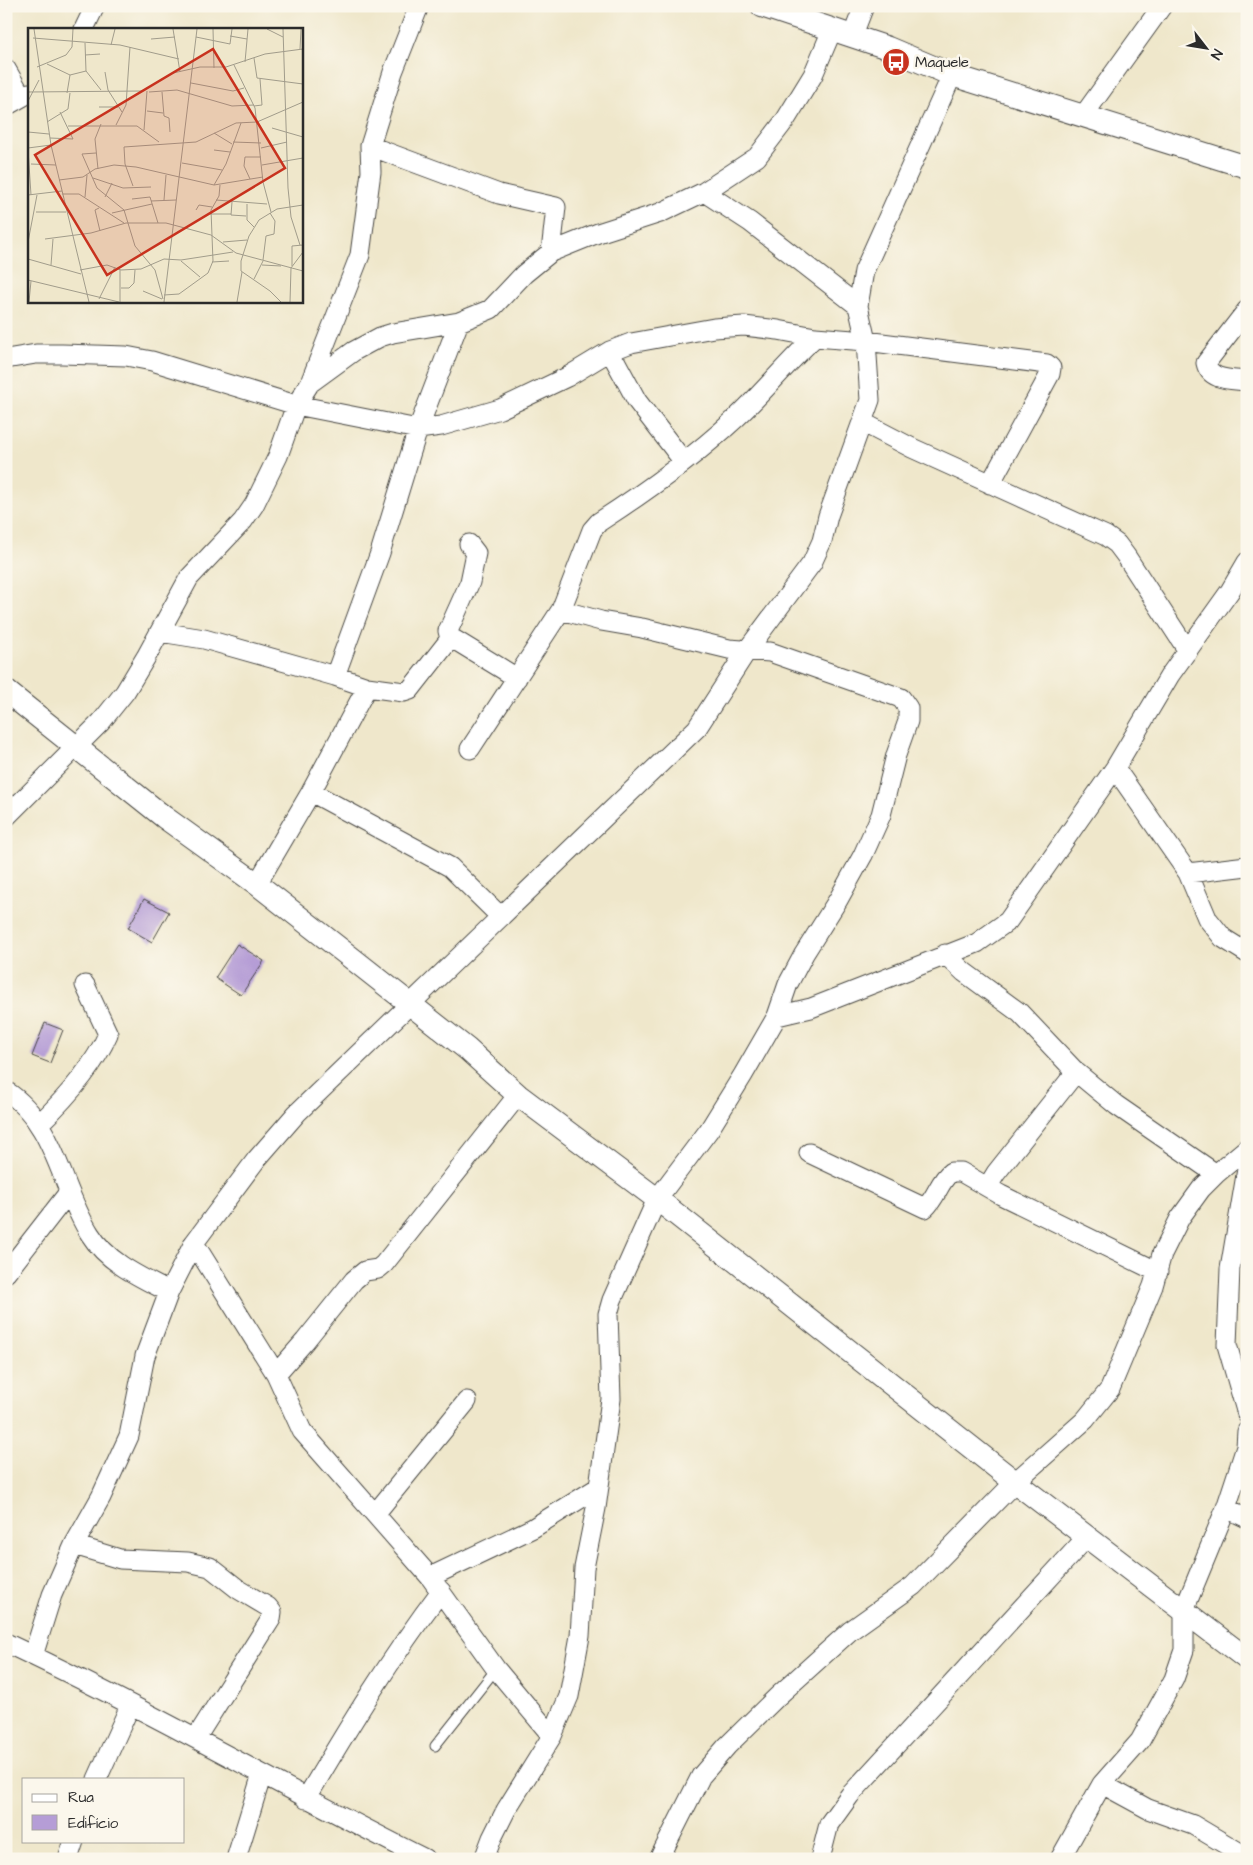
<svg xmlns="http://www.w3.org/2000/svg" width="1253" height="1865" font-family="'Architects Daughter',sans-serif">
<style>
.building{fill:#b59dd6}
.lines{fill:none;stroke-linecap:round;stroke-linejoin:round}
.service-casing{stroke:#484743;stroke-width:11}
.minor-casing{stroke:#484743;stroke-width:21}
.tertiary-casing{stroke:#484743;stroke-width:24}
.service{stroke:#fff;stroke-width:9}
.minor{stroke:#fff;stroke-width:19}
.tertiary{stroke:#fff;stroke-width:22}
.labels{text-anchor:middle;dominant-baseline:central;stroke-width:5;stroke-linejoin:round;paint-order:stroke}
.poi-label{font-size:15px;fill:#2b2b2b;stroke:#fbf7ec;text-anchor:start}
.inset-road{fill:none;stroke:#a19c8b;stroke-width:1}
.view{fill:#c8321e;fill-opacity:0.15;stroke:#c8321e;stroke-width:2.5}
.inset-edge{fill:none;stroke:#2b2b2b;stroke-width:2.5}
</style>
<rect width="100%" height="100%" fill="#fbf7ec"/>
<filter id="ink" filterUnits="userSpaceOnUse"><feTurbulence type="fractalNoise" baseFrequency=".02" numOctaves="2"/><feDisplacementMap in="SourceGraphic" scale="10" xChannelSelector="R" yChannelSelector="G"/><feConvolveMatrix kernelMatrix="1 2 1 2 8 2 1 2 1" color-interpolation-filters="sRGB"/></filter>
<filter id="wash" filterUnits="userSpaceOnUse"><feTurbulence type="fractalNoise" baseFrequency=".0096" numOctaves="4" result="noise"/><feDisplacementMap in="SourceGraphic" scale="20" xChannelSelector="R" yChannelSelector="G"/><feGaussianBlur stdDeviation="1.12" result="paint"/><feColorMatrix in="noise" values="0 0 0 0 0 0 0 0 0 0 0 0 0 0 0 0 0 1.4 0 .05"/><feComposite in="paint" operator="in"/></filter>
<g filter="url(#wash)">
<rect width="100%" height="100%" fill="#efe7cb"/>
<g id="blocks">
<path class="building" d="M144,899L169,912L152,942L128,928Z
M237,944L264,961L241,995L215,978Z
M45,1023L63,1030L50,1063L32,1056Z"/>
</g>
</g>
<g filter="url(#ink)">
<use href="#blocks" fill-opacity="0" stroke="#484743" stroke-width="1"/>
<g class="lines">
<g class="service-casing">
<path id="service" d="M435,1746L496,1669"/>
</g>
<g class="minor-casing">
<path id="minor" d="M84,29L95,6
M852,37L864,6
M6,69L22,97
M6,106L29,93
M1083,116L1162,6
M370,146L499,194L556,207L551,252
M704,192L750,222L858,306
M1247,310L1206,363C1210,381 1231,379 1247,381
M610,351L637,401L684,462
M6,359L36,354H62L126,356L152,361L296,405L418,429L441,426L500,409L567,377L610,351L631,343L714,328L744,326L778,330L815,337L866,341L1047,364L1051,368L1050,374L990,484
M310,383L354,351L380,337L393,333L459,322L491,309L524,274L551,252L598,233L660,213L704,192L757,157L786,119L813,75L832,30
M862,422L912,448L1106,536L1117,544L1126,556L1188,651
M160,632L204,639L335,676L367,687L404,692L410,690L450,639
M450,639L448,631L470,582L476,553L469,544
M450,639L455,640L517,678
M335,676L380,553L418,429L459,322
M470,749L561,610L592,530L599,522C647,491 693,458 735,419C763,393 787,363 815,337
M1115,768L1188,873L1207,918L1223,938L1247,953
M311,792L450,867L501,917
M6,817L101,722L125,692L146,657L189,578L243,521L254,505L278,456L296,405L310,383L360,255L371,172L370,146L393,72L419,6
M1188,873L1247,866
M257,884L311,792L367,687
M945,954L964,972L1020,1013L1076,1072L1116,1105L1216,1174L1247,1148
M777,1016L811,1008L977,943L1008,921L1115,768L1170,675L1230,591L1247,562
M6,1091C56,1123 60,1187 90,1234C108,1263 140,1277 169,1292
M39,1124C65,1099 94,1067 108,1034L85,985
M809,1153L925,1208C937,1197 939,1181 951,1172H961L1001,1195L1158,1272
M1247,1169L1230,1269L1227,1345L1247,1414
M988,1186L996,1173L1076,1072
M194,1243L276,1374L302,1431L430,1577L496,1669L552,1736
M6,1273L69,1192
M276,1374L305,1341L354,1280L365,1271L378,1269L384,1264L518,1095
M1226,1508L1247,1518
M375,1514L467,1401
M74,1545L120,1559L188,1562L210,1567L238,1589L268,1607L272,1612L271,1619L196,1738
M430,1577L533,1528L599,1487
M6,1643C149,1710 285,1789 425,1859
M33,1656L52,1595L74,1545L101,1497L129,1436L145,1356L169,1292L194,1243L256,1160L297,1113L697,728L748,649L812,563L822,541L828,516L870,400L866,341L858,306L864,271L952,75
M97,1779L130,1706
M1102,1784L1148,1809L1193,1825L1247,1857
M306,1799C348,1728 391,1657 441,1591
M68,1859L74,1841
M236,1859L262,1774
M484,1859L492,1838L506,1810L552,1736L569,1696L580,1636L584,1568L596,1508L611,1399L608,1314L612,1300L657,1199L709,1130L743,1075L777,1016L788,984L804,954L838,900L863,855L881,815L896,755L908,721V708L901,698L770,652L729,649L642,628L601,621L561,610
M659,1859L701,1776L727,1746L778,1696L850,1631L913,1586L1015,1482L1085,1420L1110,1389L1153,1286L1162,1254L1180,1218L1201,1189L1216,1174
M820,1859L829,1824L850,1795L1087,1537
M1060,1859L1102,1784L1140,1741L1174,1679L1184,1650V1610L1226,1508L1246,1447L1247,1431"/>
</g>
<g class="tertiary-casing">
<path id="tertiary" d="M762,6L888,48L952,75L1247,167
M6,691L164,817L257,884L349,956L467,1049L518,1095L657,1199L1015,1482L1247,1659"/>
</g>
<use href="#service" class="service"/>
<use href="#minor" class="minor"/>
<use href="#tertiary" class="tertiary"/>
</g>
</g>
<defs>
<g id="bus-disc" transform="scale(1.4375)"><circle r="9.5" fill="#c8321e" stroke="#fbf7ec"/><path d="M-5-6H5V4H4V6H2V4H-2V6H-4V4H-5ZM-3.5-4V0h7V-4ZM-3.5 1.2v1.5H-2V1.2ZM2 1.2v1.5H3.5V1.2Z" fill="#fff"/></g>
</defs>
<g fill-rule="evenodd">
<use href="#bus-disc" x="896" y="62"/>
</g>
<g class="labels">
<g class="poi-label">
<text x="915" y="62">Maquele</text>
</g>
</g>
<g transform="translate(28 28)">
<rect width="275" height="275" fill="#efe7cb"/>
<path class="inset-road" d="M6,1L23,117L61,274M145,1L152,44M185,1L186,40M239,1L255,9M255,1L260,160L263,189L272,217M202,8L219,11M168,9L202,16L204,1M5,10L92,17L151,31M123,11L147,9M57,15L58,43L73,62M83,17L87,1M272,21L273,1M57,27L72,26M226,30L229,50L275,56M217,34L220,1M19,36L42,47L58,43M206,37L227,80L235,154L243,184M9,39L38,27L44,19L45,1M77,44L80,62L94,84M163,55L205,63L216,60M0,64L114,63L145,45L172,39H198L237,26L275,21M121,64L149,62L204,78L226,77M134,64L136,88L141,90L142,104M39,65L42,47M0,73L11,52M226,78L234,77L232,51M71,79H90M119,83L135,85M19,94L40,81L42,65M88,97L98,77L102,19M40,98H109L131,114M244,100L275,109M116,102L119,63M0,104L21,106M186,105L204,116M22,110L45,111L32,84M205,114L233,115M0,120L23,117M233,120L259,114M0,121L3,167M186,122L202,124M68,125L54,126L69,160L96,182L107,218L127,242L135,271M154,135L194,142M3,136L28,137M234,137L275,130M70,141L67,111L73,96M65,150L95,160L123,159M222,151L216,138L217,129H233M31,152L55,149L67,141L86,137L108,139L186,157L235,149M186,157L198,136L213,95M105,158L97,136L96,119L168,114L208,95L229,94L275,74M34,166H51L96,195M0,167L34,163M57,169L59,147M77,169L84,155M104,171L122,169L130,195M136,172L138,147M188,172L239,176M123,173L148,172M204,174L203,187L218,188M219,176V192L226,199M71,180L67,182L72,203M168,182L171,177L184,179M8,184H38M84,185L124,176M182,186H203M17,211L63,205L98,195H138L183,207L208,225L275,243M0,214L9,167M195,214L219,212M0,231L53,246M235,232L238,208L246,206L247,193L242,185M153,233L172,249M184,234L201,233M23,237L25,211M234,237L253,238M264,238V218L275,217M52,242L79,237L93,242L113,241L136,231L153,232L205,224M226,251L235,233M0,252L91,274M93,260H101L106,255L107,242M115,263L134,271M136,267L151,266L180,245L185,233L183,182L191,168L192,157M71,271L87,239M1,274L3,253M92,274V242M136,274L169,1M209,274L214,244M253,274L242,263L213,243V233L221,208L231,192L249,181L275,177M262,274L263,240L275,224"/>
<path class="view" d="M185,21L257,140L79,247L7,127Z"/>
<rect width="275" height="275" class="inset-edge"/>
</g>
<rect width="1253" height="1865" fill="none" stroke="#fbf7ec" stroke-width="25"/>
<rect x="22" y="1778" width="162" height="65" fill="#fbf7ec" stroke="#a8a59f"/>
<rect x="32" y="1794" width="25" height="8" fill="#ffffff" stroke="#a8a59f"/>
<text x="68" y="1802" font-size="15" fill="#2b2b2b">Rua</text>
<rect x="32" y="1815" width="25" height="15" fill="#b59dd6" stroke="#a8a59f"/>
<text x="68" y="1828" font-size="15" fill="#2b2b2b">Edifício</text>
<g transform="translate(1206 48) rotate(121)" stroke="#fbf7ec" stroke-width="4" paint-order="stroke">
<path d="M0-4L9 19L0 12L-9 19Z" fill="#2b2b2b"/>
<text y="-8" font-size="14" font-weight="bold" text-anchor="middle" fill="#2b2b2b">N</text>
</g>
</svg>
